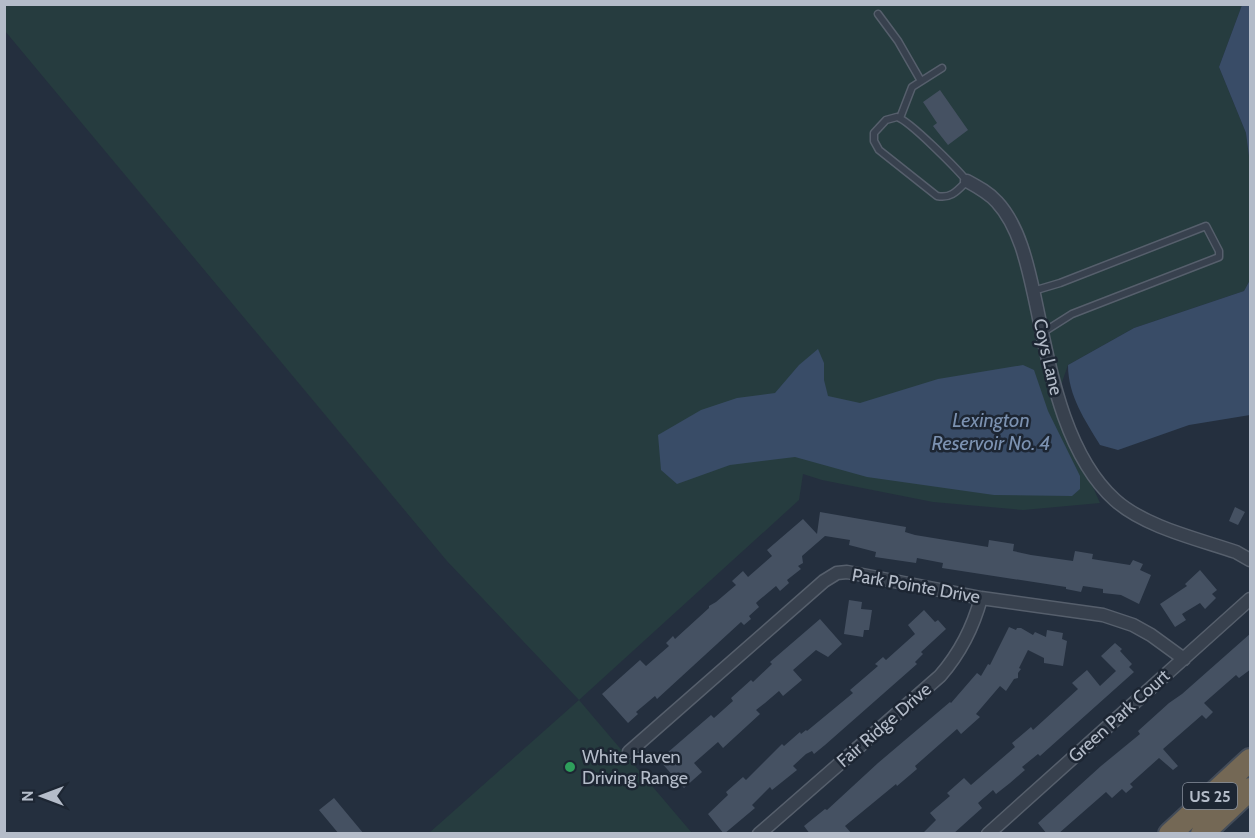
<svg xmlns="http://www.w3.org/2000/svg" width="1255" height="838" font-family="Cabin,sans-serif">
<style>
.green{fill:#263c3f}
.water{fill:#394c67}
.building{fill:#455162}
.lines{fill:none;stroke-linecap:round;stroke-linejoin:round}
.lane-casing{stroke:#565f6c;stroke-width:9}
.street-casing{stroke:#565f6c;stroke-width:15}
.highway-casing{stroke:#434c59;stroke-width:26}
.lane{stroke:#38414e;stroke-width:6}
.street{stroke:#38414e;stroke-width:12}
.highway{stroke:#746855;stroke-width:22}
.leisure-dot{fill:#2e9e5b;stroke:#1d2633;stroke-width:2}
.labels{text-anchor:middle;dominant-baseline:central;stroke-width:5;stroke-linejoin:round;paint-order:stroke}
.shield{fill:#1d2633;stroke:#878f9c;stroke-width:1.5}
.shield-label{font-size:16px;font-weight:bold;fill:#b4bcc9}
.street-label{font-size:18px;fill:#b4bcc9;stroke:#1d2633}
.poi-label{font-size:18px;fill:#b4bcc9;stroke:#1d2633;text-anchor:start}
.water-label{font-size:20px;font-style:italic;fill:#7c92b1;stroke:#1d2633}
</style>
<rect width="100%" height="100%" fill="#242f3e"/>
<path class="green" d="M4,5H1242L1219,67L1246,133L1250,164V280L1244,291L1134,328L1068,365L1055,402L1100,503L1023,510L933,502L822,480L803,474L799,500L579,700L692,833H429L579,700L447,561L5,31Z"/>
<path class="water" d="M1242,5H1250V164L1246,133L1219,67Z
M1250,280V415L1189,425L1118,450L1100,445C1085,420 1068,396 1068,365L1134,328L1244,291Z
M818,349L824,363V380L828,396L860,403L938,379L1023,365L1034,370L1048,411L1080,476V489L1072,496L994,495L867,477L795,457L730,465L677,484L661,470L658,435L701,410L737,398L775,393L799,365Z"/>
<path class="building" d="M940,90L968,130L948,145L933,126L937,123L923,102Z
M1235,507L1245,512L1238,525L1229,521Z
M820,512L906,527L905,532L915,535L988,547L989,540L1014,544L1013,551L1031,555L1073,561L1075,551L1093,554L1092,559L1130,565L1133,560L1143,564L1140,570L1151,575L1139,604L1121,595L1103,593V589L1083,586L1081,592L1066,589V587L942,568L943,563L917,558L916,563L875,557L876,552L849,545L850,540L825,536L802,556L803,563L798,566L801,569L787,580L789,583L780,591L776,586L758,601L756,603L759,607L749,616L751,619L744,625L741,622L657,699L655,696L636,712L638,714L628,723L602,694L640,660L646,666L669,646L666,643L673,636L675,639L709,608V606L716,602L736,585L732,581L743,571L748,577L772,556L767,550L803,519L817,534Z
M1200,570L1217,590L1212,594L1216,598L1205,609L1200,603L1182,614L1186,620L1175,627L1160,604L1187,586L1185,584Z
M849,600L862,602L861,609L872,610L869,630H864L863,637L844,634Z
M924,610L935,622L938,620L946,629L921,652L923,654L915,662L917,664L825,745L814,754L812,751L806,754L793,766L797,770L772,790L770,787L752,805L755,808L724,834L708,814L728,795L726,792L743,777L746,780L782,744L784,746L800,732L801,734L806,730L807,731L853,693L850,690L878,666L875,664L883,657L886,660L915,634L908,625Z
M820,619L842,644L828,657L816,650L793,670L802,680L783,696L779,691L765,703L756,710L760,714L723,748L718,742L694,763L702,772L684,788L659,760L711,715L714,718L733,701L731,698L751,680L753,682L772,664L770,662Z
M1009,627L1016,630L1017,628H1021L1033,635L1035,632L1046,637L1047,630L1063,633L1062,639L1067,641L1063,666L1044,663V658L1028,650L1019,668L1021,669L1018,673V678L1014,679L1006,691L1000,686L976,714L980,717L961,734L957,729L915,766L917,769L910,775L897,786L896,784L845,826L852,834H810L804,826L825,809L827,810L878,763L950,702L951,703L977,673L981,676L988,664L990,665Z
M1251,633V669L1239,678L1236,675L1204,703L1213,712L1206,719L1202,715L1163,749L1178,766L1173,770L1159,758L1130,784L1133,787L1126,793L1122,789L1112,798L1106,792L1058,834H1047L1038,823L1101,766L1140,734L1138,731L1169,703L1182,694Z
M1115,643L1122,649L1120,651L1132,664L1129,667L1134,672L1040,756L1038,754L1022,767L1025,770L1010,783L996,794L993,790L978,803L982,808L953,834H922L936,820L930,813L950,796L947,793L964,778L971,785L1015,747L1012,743L1031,727L1033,730L1078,689L1072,683L1087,670L1100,686L1116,671L1101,656Z
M334,798L364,834H339L319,810Z"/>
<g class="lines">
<g class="lane-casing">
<path id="lane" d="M878,14L898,41L921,81
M897,117C910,121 957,169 967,181C957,191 951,199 937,196L879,150L874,141V133L886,120Z
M900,118L912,87L942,68
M1033,291L1060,283L1206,226L1219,251V257L1072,314L1042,333"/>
</g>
<g class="street-casing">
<path id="street" d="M967,181C978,187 989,193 997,202C1020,227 1028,267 1035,299C1049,364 1063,453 1115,500C1145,527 1198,539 1236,552L1250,560
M629,752L824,581L837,573L847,572L981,598L1103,615L1133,625L1151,635L1184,659
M759,834L940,676C961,652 973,628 981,598
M988,834L1250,599"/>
</g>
<g class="highway-casing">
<path id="highway" d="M1170,834L1250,760
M1202,834L1250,789"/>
</g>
<use href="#lane" class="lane"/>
<use href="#street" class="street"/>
<use href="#highway" class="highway"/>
</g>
<circle class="leisure-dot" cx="570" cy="767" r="6"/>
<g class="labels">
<rect class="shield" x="1183" y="783" width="54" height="26" rx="4.5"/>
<g class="shield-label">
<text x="1210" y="796">US 25</text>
</g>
<g class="street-label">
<text transform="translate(1048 357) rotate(77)">Coys Lane</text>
<text transform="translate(916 586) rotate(10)">Park Pointe Drive</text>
<text transform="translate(1119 716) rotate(-42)">Green Park Court</text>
<text transform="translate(884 725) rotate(-41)">Fair Ridge Drive</text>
</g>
<g class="poi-label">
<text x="582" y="757">White Haven<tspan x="582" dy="21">Driving Range</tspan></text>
</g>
<g class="water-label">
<text x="991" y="420">Lexington<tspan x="991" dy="23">Reservoir No. 4</tspan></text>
</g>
</g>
<rect width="1255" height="838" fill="none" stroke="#b4bcc9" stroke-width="12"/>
<g transform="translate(42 796) rotate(270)" stroke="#1d2633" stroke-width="4.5" paint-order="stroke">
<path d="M0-4.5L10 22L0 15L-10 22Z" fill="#b4bcc9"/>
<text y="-9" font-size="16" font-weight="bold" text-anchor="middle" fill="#b4bcc9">N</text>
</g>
</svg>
